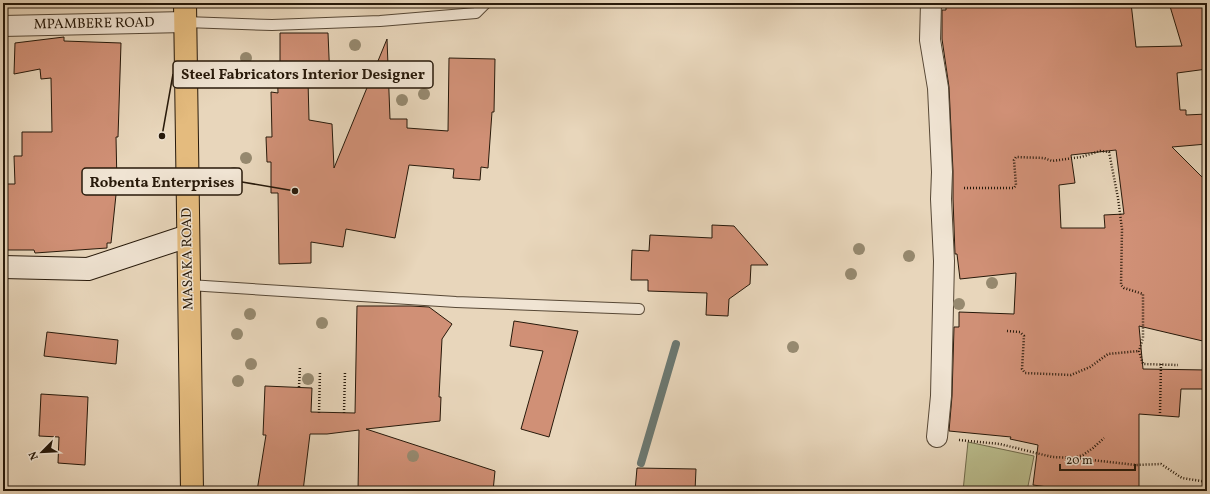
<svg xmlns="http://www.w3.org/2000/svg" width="1210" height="494" font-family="Vollkorn,serif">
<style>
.green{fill:#babd8d;stroke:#706b4c}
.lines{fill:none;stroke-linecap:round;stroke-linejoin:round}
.stream{stroke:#6b7871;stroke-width:8}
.building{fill:#d09076;stroke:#27190a;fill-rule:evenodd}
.lane-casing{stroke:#574836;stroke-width:12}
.street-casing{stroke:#574836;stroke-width:22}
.secondary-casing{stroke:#27190a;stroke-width:24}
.primary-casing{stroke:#27190a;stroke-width:24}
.path{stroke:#27190a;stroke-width:2.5;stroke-dasharray:1 2;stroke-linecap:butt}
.lane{stroke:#f0e4d3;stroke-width:10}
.street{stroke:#f0e4d3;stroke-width:20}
.secondary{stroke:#f0e4d3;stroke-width:22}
.primary{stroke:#e4bb7e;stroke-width:22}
.tree{fill:#96896f}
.labels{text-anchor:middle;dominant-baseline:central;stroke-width:3;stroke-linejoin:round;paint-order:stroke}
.street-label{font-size:14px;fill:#27190a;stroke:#f0e4d3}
.leader{fill:none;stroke:#27190a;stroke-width:1.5}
.callout-dot{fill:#27190a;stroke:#f0e4d3;stroke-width:1.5}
.callout{fill:#f0e4d3;stroke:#27190a;stroke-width:1.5}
.callout-label{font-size:15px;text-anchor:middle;font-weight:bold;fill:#27190a}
</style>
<rect width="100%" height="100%" fill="#e8d6bb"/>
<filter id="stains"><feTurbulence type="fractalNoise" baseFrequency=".005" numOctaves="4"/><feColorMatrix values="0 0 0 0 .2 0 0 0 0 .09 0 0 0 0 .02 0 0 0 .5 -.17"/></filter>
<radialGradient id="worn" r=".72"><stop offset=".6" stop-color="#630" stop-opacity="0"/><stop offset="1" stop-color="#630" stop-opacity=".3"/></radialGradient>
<path class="green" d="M968,442L1034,456L1027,491H963Z"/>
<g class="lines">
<path class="stream" d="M641,463L676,344"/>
</g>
<path class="building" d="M946,3H1131L1136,47L1182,46L1169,3H1207V69L1177,73L1180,110H1186V115L1207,114V144L1172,147L1207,182V342L1139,326L1143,369L1207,370V389H1181L1179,417L1139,414V490L1077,491L1033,485L1038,445L1010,439L1011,437L949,431L952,396L954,327H959V312L1014,314L1016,273L960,279L957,254H955L953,199V171L949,87L942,39V10H946ZM1116,150L1124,214L1104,215L1105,228H1061L1059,185L1075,183L1071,155Z
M280,33H328L330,81L308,80L309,120L332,124L334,168L387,39L390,119H407V128L448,131L449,58L495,59L494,112H492L488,168L481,167L480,180L453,178L454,169L409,165L395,238L346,229L343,247L311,242V263L279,264L278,193H271V162H267L266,137H272L271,92L278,93L277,64H280Z
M64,37V41L121,43L118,137H116L117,185L111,243H107V248L35,253L34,250H4L3,231L5,184H15L14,156H22V132H52L51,78L41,79L40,69L14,74L15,43Z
M712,225L734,226L768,265H751L750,284L729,299L728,316L706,315L707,293L648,291V280H631L632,250L649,251L650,235L712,238Z
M357,306H411L429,307L452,324L442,339L439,397H441L440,421L366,429L495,471L493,491H358L359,430L327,434H310L303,491H257L266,435H263L265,386L312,388L311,412L355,413Z
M514,321L578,331L549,437L521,429L543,351L510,346Z
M47,332L118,340L116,364L44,356Z
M41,394L88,397L85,465L58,463L59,437L39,436Z
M637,468L696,469L695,491H635Z"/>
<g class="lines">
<g class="lane-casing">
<path id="lane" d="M185,22L272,25L380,21L476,13L486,3
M189,285L456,302L639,309"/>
</g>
<g class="street-casing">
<path id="street" d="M931,3L930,40L938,88L942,172L941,199L944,261L941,396L937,437
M3,26L185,22"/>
</g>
<g class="secondary-casing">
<path id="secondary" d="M3,267L88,269L188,236"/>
</g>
<g class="primary-casing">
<path id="primary" d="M185,3L192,491"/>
</g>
<path class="path" d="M964,188H1014L1016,185L1014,160L1016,157L1044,158L1052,161L1081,157L1100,151L1109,152L1118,198L1122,229L1121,285L1124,288L1143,294V338L1139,351L1143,364L1178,365
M1007,331L1020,332L1024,336L1022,369L1025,373L1071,375L1090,367L1108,354L1139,351
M299,387L300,366
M319,413L320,371
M344,413L345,371
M1160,413L1161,364
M959,440L1000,444L1052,457L1074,458L1083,455L1093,448L1104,438
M1074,458L1136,465L1161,464L1182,478L1207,482"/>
<use href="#lane" class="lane"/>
<use href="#street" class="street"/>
<use href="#secondary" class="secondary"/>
<use href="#primary" class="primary"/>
</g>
<g class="tree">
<circle cx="355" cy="45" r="6"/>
<circle cx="246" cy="58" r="6"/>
<circle cx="424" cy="94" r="6"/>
<circle cx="402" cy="100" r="6"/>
<circle cx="246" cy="158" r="6"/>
<circle cx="234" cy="173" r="6"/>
<circle cx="859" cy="249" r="6"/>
<circle cx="909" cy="256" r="6"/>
<circle cx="851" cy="274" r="6"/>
<circle cx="992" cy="283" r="6"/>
<circle cx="959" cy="304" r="6"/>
<circle cx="250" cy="314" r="6"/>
<circle cx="322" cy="323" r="6"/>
<circle cx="237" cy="334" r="6"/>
<circle cx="793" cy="347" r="6"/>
<circle cx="251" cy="364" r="6"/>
<circle cx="308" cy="379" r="6"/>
<circle cx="238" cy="381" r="6"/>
<circle cx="413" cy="456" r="6"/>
</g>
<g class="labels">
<g class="street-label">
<text transform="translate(94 24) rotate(-1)">MPAMBERE ROAD</text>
<text transform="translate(188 259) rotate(-91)">MASAKA ROAD</text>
</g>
</g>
<path class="leader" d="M162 136L173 74M295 191L242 182"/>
<g class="callout-dot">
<circle cx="162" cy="136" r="4"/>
<circle cx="295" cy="191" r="4"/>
</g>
<g class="callout">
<rect x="173" y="61" width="260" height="27" rx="4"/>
<rect x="82" y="168" width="160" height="27" rx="4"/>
</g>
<g class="callout-label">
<text x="303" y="79">Steel Fabricators Interior Designer</text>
<text x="162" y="187">Robenta Enterprises</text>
</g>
<rect width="1210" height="494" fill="none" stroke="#e8d6bb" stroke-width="16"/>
<rect x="4" y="4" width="1202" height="486" fill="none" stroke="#27190a" stroke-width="2"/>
<rect x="8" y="8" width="1194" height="478" fill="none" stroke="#27190a"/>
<g transform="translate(42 452) rotate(246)" stroke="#f0e4d3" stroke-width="3" paint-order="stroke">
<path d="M0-3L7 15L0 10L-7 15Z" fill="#27190a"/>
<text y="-6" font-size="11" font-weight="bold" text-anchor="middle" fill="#27190a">N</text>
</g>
<path d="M1060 464v6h75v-6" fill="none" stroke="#27190a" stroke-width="2"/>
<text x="1066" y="464" font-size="12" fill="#27190a" stroke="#f0e4d3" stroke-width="3" paint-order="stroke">20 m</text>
<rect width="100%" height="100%" filter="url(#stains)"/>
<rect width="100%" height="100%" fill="url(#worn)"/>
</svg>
